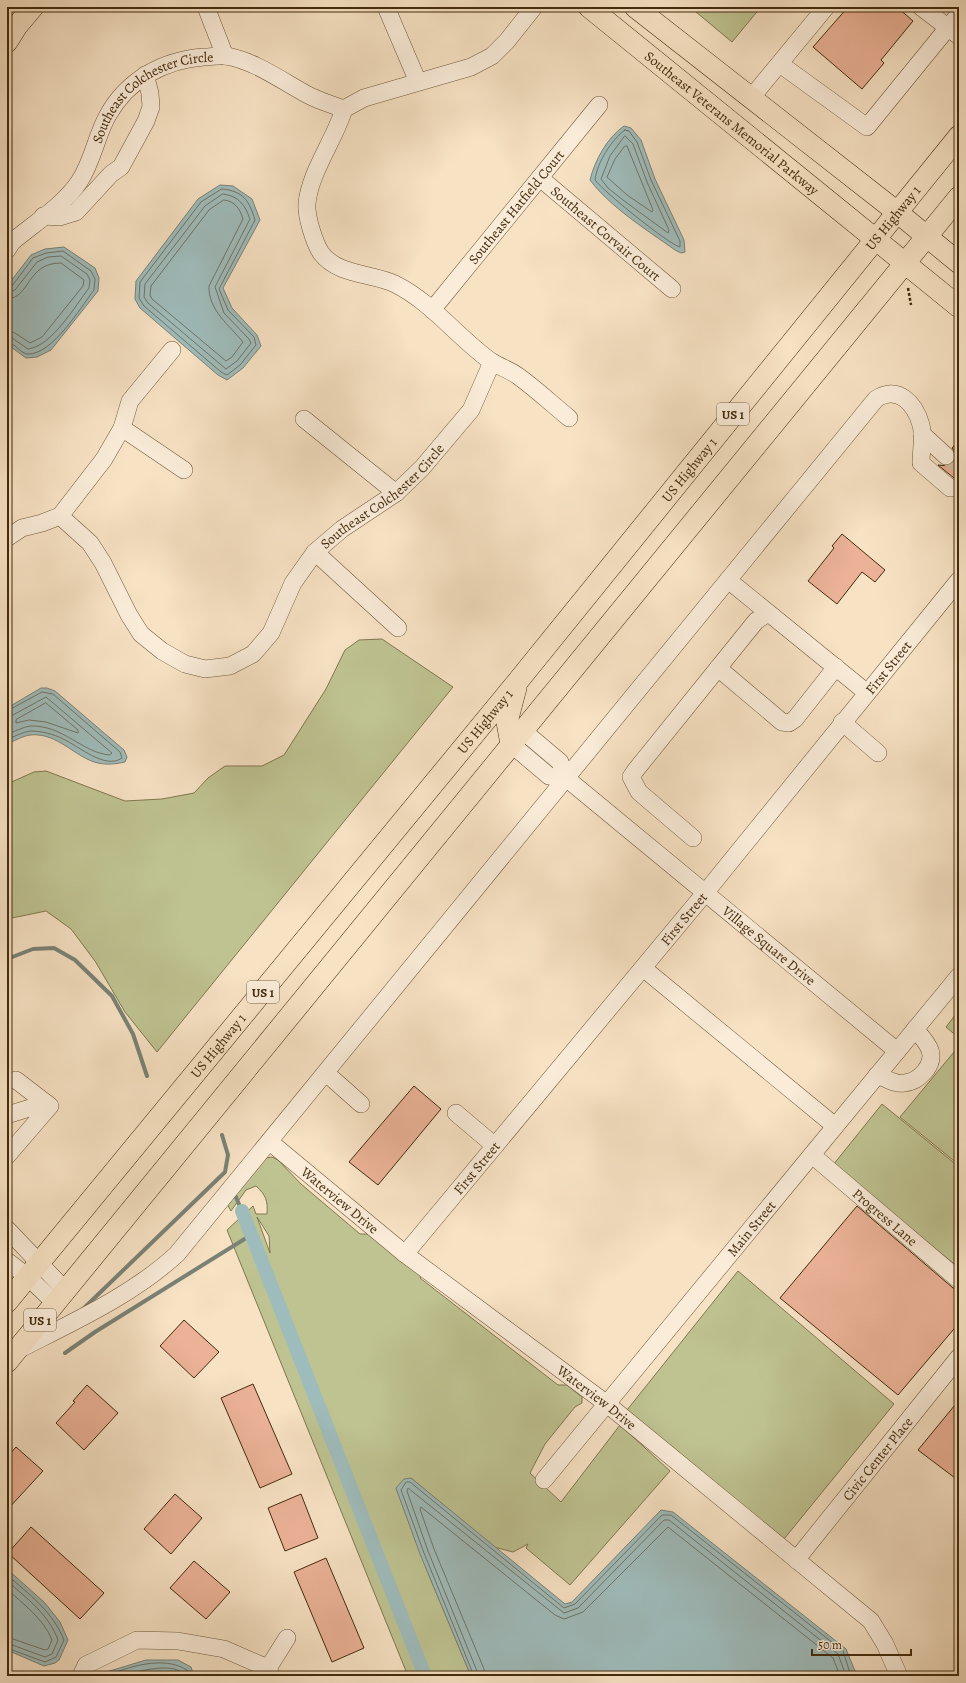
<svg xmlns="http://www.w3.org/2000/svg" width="966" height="1683" font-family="Alegreya,serif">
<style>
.green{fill:#bfc392;stroke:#81774f;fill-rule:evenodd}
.water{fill:#9fbcbc;stroke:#7a8276}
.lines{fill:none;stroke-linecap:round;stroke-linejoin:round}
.shore{stroke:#717464;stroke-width:1}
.stream{stroke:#7a8276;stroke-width:4}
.canal{stroke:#9fbcbc;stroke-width:14}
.building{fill:#ebb297;stroke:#432b0c}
.minor-tunnel{stroke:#d3bd9f;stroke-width:17;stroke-dasharray:17 8;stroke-linecap:butt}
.minor-casing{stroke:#70593a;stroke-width:18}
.major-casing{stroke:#432b0c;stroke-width:22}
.path{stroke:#432b0c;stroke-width:2.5;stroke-dasharray:3 2;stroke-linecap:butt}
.minor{stroke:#faecd9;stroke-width:17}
.major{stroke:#f7e2c4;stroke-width:21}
.labels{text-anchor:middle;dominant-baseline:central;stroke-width:3;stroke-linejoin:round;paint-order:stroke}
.shield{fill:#faecd9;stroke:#7a654a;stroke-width:1}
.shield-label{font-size:13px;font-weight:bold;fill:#432b0c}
.street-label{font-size:14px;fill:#432b0c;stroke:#faecd9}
</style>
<rect width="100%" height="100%" fill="#f7e2c4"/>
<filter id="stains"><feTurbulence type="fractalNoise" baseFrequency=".005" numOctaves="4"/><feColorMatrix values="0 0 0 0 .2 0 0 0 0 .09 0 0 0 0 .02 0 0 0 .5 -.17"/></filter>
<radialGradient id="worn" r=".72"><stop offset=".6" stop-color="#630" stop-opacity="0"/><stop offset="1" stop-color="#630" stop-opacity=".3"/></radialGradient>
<path class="green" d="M690,7H761L732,42Z
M382,639L453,687L157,1052L125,1012L95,961L71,929L46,911L7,919V784L34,772L46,771L125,801L162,799L194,793L208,778L225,766H262L284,755L326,689L345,650L359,640Z
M959,1010V1038L946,1027Z
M959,1046V1165L900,1117Z
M882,1104L959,1167V1268L833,1165Z
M272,1157L278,1160L301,1184L360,1234H372L421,1274L420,1278L558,1385H567L582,1397V1403L575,1407L545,1444L530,1473L561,1502L620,1425L670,1471L570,1585L526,1548L528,1544L513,1552L494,1547L411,1478L396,1488L430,1578L471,1676H408L227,1230L253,1206L256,1214H267C268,1201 266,1195 256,1186L246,1190L231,1211L226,1202L264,1158ZM257,1217L269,1236L270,1253Z
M738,1271L894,1404L784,1539L627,1410Z"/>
<path class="water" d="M624,126L631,128L641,140L655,179L684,240L685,252L681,253L675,250C647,230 610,207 590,180C595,160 607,138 624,126Z
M220,185L233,186L252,199L260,220L223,288L232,308L257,335L261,346L243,368L227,380L218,375L140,308L135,299L136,281L198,199Z
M64,247L95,268L99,278L98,291L51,350L37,357L26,358L7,344V286L31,255L45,249Z
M41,688H47L55,691L124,750L127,757L125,762C116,764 107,765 98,763C75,758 58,732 30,735C23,736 14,741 7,744V708Z
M411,1478L565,1604L572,1602L661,1510L673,1512L846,1649L855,1671V1676H471L420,1554L396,1488L404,1479Z
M7,1569L45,1603L60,1622L68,1640L59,1660L55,1663L44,1666L7,1650Z
M146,1660H178L191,1667L194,1676H93Z"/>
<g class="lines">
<path class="shore" d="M625,130L629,131L637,142L651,180L680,241V247C668,244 603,191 595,180C597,163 611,140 625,130Z
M625,136L633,144L647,182L669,230L668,233L623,200L608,188L601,179L610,156Z
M627,146L653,210L652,212L627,195L607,177L615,159L624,147Z
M222,189C243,191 249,200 255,220L219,289L228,310L254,337L256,345L240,365L227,375L221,372L144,306L139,298L140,282L201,202Z
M223,194C239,196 245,205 250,219L215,287L224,313L249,339L251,343L237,361L226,369L148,303L144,297L145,284L205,206Z
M224,200C235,201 240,209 243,219L209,286C208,310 230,326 243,342L232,357L226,361L152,299L150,295L151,286L209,210Z
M7,288L12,286L33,258L46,253L63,251L91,271L95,279L94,290C81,307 52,355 28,354C21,354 15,343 7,342
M7,293L15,290L37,262L48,257L61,256L87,274L90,280L89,288C75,306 52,346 28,349L12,338L7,337
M7,299C31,298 26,263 61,263L84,280L83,286L42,337L30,343L15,333L7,331
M46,703L78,730V733L46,722L29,720L16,723V720Z
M7,711L42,692L53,694L120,752L122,758C105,770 79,746 63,739C54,734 41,731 30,731C23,732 14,737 7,739
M7,716L13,715L46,697L112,753L110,755C82,753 64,725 30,726C23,727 14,732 7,734
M7,1575C29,1594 53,1612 64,1640L56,1657L45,1662L7,1648
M7,1581C27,1598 49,1615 58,1640L52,1654L45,1657L7,1643
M7,1589C23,1604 44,1619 52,1640L48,1649L45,1650L7,1637
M105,1676C129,1667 163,1655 187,1670L190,1676
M121,1676C134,1672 178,1660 184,1676
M474,1676L424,1553L401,1490L406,1482H410L564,1608L575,1604L662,1515H671L843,1651L851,1676
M479,1676L428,1551L407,1491L408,1488L564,1613L578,1608L664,1520H669L838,1654L846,1676
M485,1676L484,1669L434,1549L420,1509L421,1507L555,1615L564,1619L583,1612L668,1527L833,1658L840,1676"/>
<path class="stream" d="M7,959L33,949L54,948L75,960L112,996L133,1034L147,1076
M235,1195L242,1211
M83,1309L225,1172L228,1155L222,1135
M65,1353L95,1332L251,1235"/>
<path class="canal" d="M242,1211L425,1676"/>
</g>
<path class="building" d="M848,7H897L913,21L881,60L884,63L862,89L813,47Z
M959,440V476L954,478L938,465L949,466L954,462L956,453L952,448Z
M842,534L885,570L875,582L862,572L837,604L808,581L834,548L832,546Z
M414,1086L441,1109L378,1185L349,1162Z
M857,1206L953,1288L959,1290V1323L898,1395L780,1298Z
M184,1320L219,1352L194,1378L160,1346Z
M253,1384L292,1474L260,1488L221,1398Z
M87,1385L118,1413L84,1450L56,1423L75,1402L73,1401Z
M959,1400V1481L918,1450Z
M16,1447L43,1471L7,1510V1457Z
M175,1494L202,1518L171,1554L144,1529Z
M301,1494L318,1538L285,1551L268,1508Z
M31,1527L104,1593L80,1619L8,1553Z
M326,1558L364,1648L332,1662L294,1572Z
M194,1561L230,1592L206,1619L170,1588Z"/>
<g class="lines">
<path class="minor-tunnel" d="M946,456L959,465"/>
<g class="minor-casing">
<g id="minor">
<path d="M206,7L225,56"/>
<path d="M386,7L418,82"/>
<path d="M534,7L507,41L492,56L471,67L364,98L344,109C335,139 309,174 307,204C306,216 314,242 321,253C338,276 373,273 395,284C433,303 458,338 492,362C500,367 510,370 518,376C536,389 552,404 569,418"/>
<path d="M921,7L959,36"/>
<path d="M780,64L867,127L959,14"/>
<path d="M751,98L826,7"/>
<path id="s1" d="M540,178L672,289"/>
<path d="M43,216L60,217L76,212L111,174L121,167L146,121L151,107L150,93L145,75"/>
<path id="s2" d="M7,250L12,242C33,224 64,205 79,182C93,161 96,136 108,115C128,79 164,60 204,57C211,57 219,55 226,56C254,60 285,83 310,96C320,101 333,105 344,109"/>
<path id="s3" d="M432,310L599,105"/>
<path d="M304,419L396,493"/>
<path d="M122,428L184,470"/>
<path d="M922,434L946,456"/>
<path id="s4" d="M60,516L90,543L103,563L129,615L141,634L162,651L185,664L205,669L230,666L253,654L271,633L293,583L315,552L342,529L396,493L422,468L471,410L492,362"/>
<path d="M7,538L22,528L42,523L60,516L104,459L122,428L130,401L172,350"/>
<path d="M315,552L398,628"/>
<path d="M728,580L866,692"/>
<path d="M718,668L782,722L789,723L795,719L836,667"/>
<path d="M842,722L878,753"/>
<path id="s5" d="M522,730L560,762L566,778L897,1051"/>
<path d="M511,744L549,776L566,778"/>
<path d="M693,838L639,792L631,777L635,771L756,621L768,613"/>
<path d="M643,968L835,1126"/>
<path d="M326,1073L361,1104"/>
<path d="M877,1075C885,1078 896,1085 904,1083C919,1082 935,1065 930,1050C927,1042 920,1035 915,1029"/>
<path d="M16,1080L46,1103"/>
<path d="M456,1113L495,1146"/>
<path d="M7,1115L46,1103L50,1106L7,1156"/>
<path id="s6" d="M270,1142L405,1254L607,1404L871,1621L885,1644L899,1676"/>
<path id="s7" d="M812,1155L959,1280"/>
<path d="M7,1229L65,1290"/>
<path id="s8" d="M405,1254L705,893L959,580"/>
<path d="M7,1261L28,1277L55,1303"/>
<path d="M18,1350C71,1323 133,1295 177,1254L876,399C898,385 915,403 921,425C924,436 921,452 921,463L950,488H959"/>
<path id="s9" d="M544,1480L959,976"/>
<path id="s10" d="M796,1560L959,1357"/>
<path d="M267,1670L287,1638"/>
<path d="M81,1676L86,1665L137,1640L178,1641L224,1649L263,1666L272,1676"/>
</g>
</g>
<g class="major-casing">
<g id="major">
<path id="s11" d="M589,7L959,307"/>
<path d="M635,7L897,212L959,263"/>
<path d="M7,42L17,26L33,7"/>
<path d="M511,744L507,722L516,688"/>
<path id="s12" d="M7,1302L518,681L959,136"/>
<path d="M7,1362L959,197"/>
</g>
</g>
<path class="path" d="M908,288L911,305"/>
<use href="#minor" class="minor"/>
<use href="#major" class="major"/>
</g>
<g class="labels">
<g class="shield">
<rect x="717" y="403" width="32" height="22" rx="3"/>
<rect x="247" y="981" width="32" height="22" rx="3"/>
<rect x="24" y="1309" width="32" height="22" rx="3"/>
</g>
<g class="shield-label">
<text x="733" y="414">US 1</text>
<text x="263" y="992">US 1</text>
<text x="40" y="1320">US 1</text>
</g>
<g class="street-label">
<text stroke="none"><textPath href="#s2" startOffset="221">Southeast Colchester Circle</textPath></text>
<text stroke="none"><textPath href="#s11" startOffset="184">Southeast Veterans Memorial Parkway</textPath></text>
<text stroke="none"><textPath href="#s3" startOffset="133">Southeast Hatfield Court</textPath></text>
<text stroke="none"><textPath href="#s12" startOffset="1400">US Highway 1</textPath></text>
<text stroke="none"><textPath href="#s1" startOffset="86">Southeast Corvair Court</textPath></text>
<text stroke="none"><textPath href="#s12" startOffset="1076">US Highway 1</textPath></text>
<text stroke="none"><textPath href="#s4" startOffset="478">Southeast Colchester Circle</textPath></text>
<text stroke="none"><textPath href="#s8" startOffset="760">First Street</textPath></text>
<text stroke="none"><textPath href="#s12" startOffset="752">US Highway 1</textPath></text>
<text stroke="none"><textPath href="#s8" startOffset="436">First Street</textPath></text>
<text stroke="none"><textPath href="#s5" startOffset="330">Village Square Drive</textPath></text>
<text stroke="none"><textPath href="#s12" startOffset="332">US Highway 1</textPath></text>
<text stroke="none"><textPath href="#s8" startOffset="112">First Street</textPath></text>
<text stroke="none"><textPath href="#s6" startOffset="91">Waterview Drive</textPath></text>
<text stroke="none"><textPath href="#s7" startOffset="96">Progress Lane</textPath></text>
<text stroke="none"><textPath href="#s9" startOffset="326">Main Street</textPath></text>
<text stroke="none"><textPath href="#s6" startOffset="415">Waterview Drive</textPath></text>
<text stroke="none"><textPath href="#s10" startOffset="130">Civic Center Place</textPath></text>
</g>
</g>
<rect width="966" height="1683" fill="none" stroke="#f7e2c4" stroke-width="24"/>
<rect x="8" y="8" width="950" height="1667" fill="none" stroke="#432b0c" stroke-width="2"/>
<rect x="12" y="12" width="942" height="1659" fill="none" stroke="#432b0c"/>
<path d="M812 1649v6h99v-6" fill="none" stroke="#432b0c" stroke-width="2"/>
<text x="818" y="1649" font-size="12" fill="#432b0c" stroke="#faecd9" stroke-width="3" paint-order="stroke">50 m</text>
<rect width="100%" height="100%" filter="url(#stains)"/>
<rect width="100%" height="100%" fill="url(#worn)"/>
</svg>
